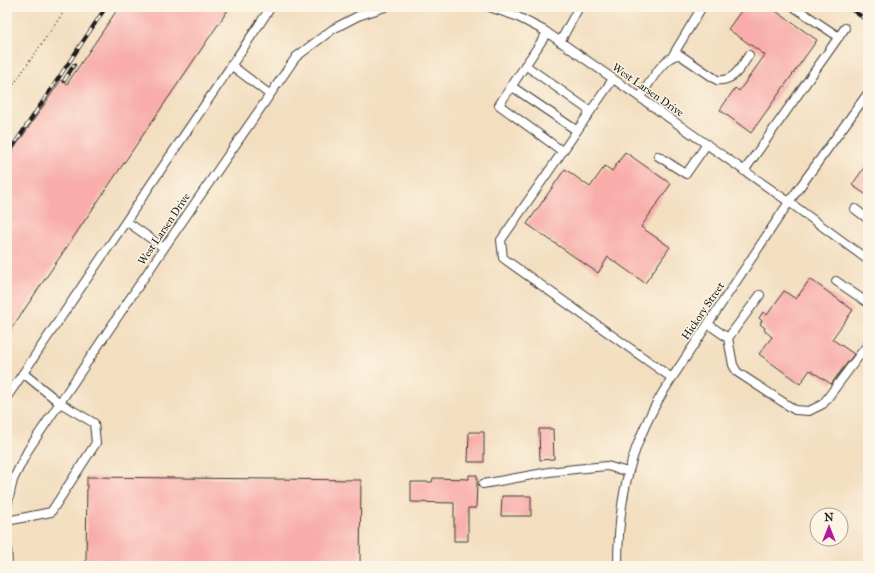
<svg xmlns="http://www.w3.org/2000/svg" width="875" height="573" font-family="'IM FELL Great Primer',serif">
<style>
.building{fill:#f8adaa}
.lines{fill:none;stroke-linecap:round;stroke-linejoin:round}
.minor-casing{stroke:#3c3935;stroke-width:10}
.path{stroke:#3c3935;stroke-width:1.5;stroke-dasharray:1 3;stroke-linecap:butt}
.minor{stroke:#fff;stroke-width:8}
.rail-casing{stroke:#1c1c1c;stroke-width:4}
.rail{stroke:#fcf5e5;stroke-width:2.5;stroke-dasharray:8;stroke-linecap:butt}
.labels{text-anchor:middle;dominant-baseline:central;stroke-width:3;stroke-linejoin:round;paint-order:stroke}
.street-label{font-size:11px;fill:#1c1c1c;stroke:#fcf5e5}
</style>
<rect width="100%" height="100%" fill="#fcf5e5"/>
<filter id="ink" filterUnits="userSpaceOnUse"><feTurbulence type="fractalNoise" baseFrequency=".025" numOctaves="2"/><feDisplacementMap in="SourceGraphic" scale="8" xChannelSelector="R" yChannelSelector="G"/><feConvolveMatrix kernelMatrix="1 2 1 2 8 2 1 2 1" color-interpolation-filters="sRGB"/></filter>
<filter id="wash" filterUnits="userSpaceOnUse"><feTurbulence type="fractalNoise" baseFrequency=".012" numOctaves="4" result="noise"/><feDisplacementMap in="SourceGraphic" scale="16" xChannelSelector="R" yChannelSelector="G"/><feGaussianBlur stdDeviation="0.9" result="paint"/><feColorMatrix in="noise" values="0 0 0 0 0 0 0 0 0 0 0 0 0 0 0 0 0 1.4 0 .05"/><feComposite in="paint" operator="in"/></filter>
<g filter="url(#wash)">
<rect width="100%" height="100%" fill="#f3dec0"/>
<g id="blocks">
<path class="building" d="M119,7H230L7,335V159L61,80L67,84Z
M744,7H770L817,40L751,133L720,110L735,88L739,91L765,55L728,29Z
M625,152L671,184L641,227L670,247L645,283L608,257L598,273L527,224L565,169L590,187L605,166L612,171Z
M868,162V196L852,185Z
M810,279L853,310L832,339L854,354L831,384L810,370L800,384L759,354L772,337L764,330L765,328L760,324L762,321L759,318L763,312L767,315L784,291L796,299Z
M539,429H553L554,459L540,460Z
M469,432H484V462H468Z
M469,475H477V483L476,508H468V541H454V503L411,502V482H432L433,478L469,479Z
M87,477L361,480L360,566H86Z
M502,496H531V516H501Z"/>
</g>
</g>
<g filter="url(#ink)">
<use href="#blocks" fill-opacity="0" stroke="#3c3935" stroke-width="1"/>
<g class="lines">
<g class="minor-casing">
<path id="minor" d="M489,7L516,16L545,31L789,202L868,260
M794,7L839,37
M547,33L499,105L562,151
M560,42L579,7
M673,55L702,7
M231,65L269,94
M525,65L590,111
M613,79L501,240L503,258L672,378
M511,86L576,130
M640,97C649,85 663,55 680,55L717,80C734,82 741,67 749,55
M658,156L686,174L707,144
M744,171L845,28
M855,209L868,219
M126,221L164,248
M836,281L868,303
M708,324L728,338L733,365L737,372L795,410L809,411L823,404L868,344
M728,338L760,295
M7,397L271,7
M483,484L549,472L575,469L607,466L628,472
M7,506L13,480L28,450L164,248L296,57L333,29L358,16L385,7
M7,521L51,512L96,443L94,423L60,403L23,373
M7,548L8,566
M618,566C618,495 631,441 670,381L789,202L868,93"/>
</g>
<path class="path" d="M7,94L67,7"/>
<use href="#minor" class="minor"/>
<g class="rail-casing">
<path id="rail" d="M848,7L868,21
M64,81L74,65
M7,155L106,7"/>
</g>
<use href="#rail" class="rail"/>
</g>
</g>
<g class="labels">
<g class="street-label">
<text transform="translate(648 90) rotate(35)">West Larsen Drive</text>
<text transform="translate(164 229) rotate(-56)">West Larsen Drive</text>
<text transform="translate(703 311) rotate(-56)">Hickory Street</text>
</g>
</g>
<rect width="875" height="573" fill="none" stroke="#fcf5e5" stroke-width="24"/>
<g transform="translate(829 527)"><circle r="19" fill="#fcf5e5" stroke="#a29e95"/>
<path d="M0-3L7 15L0 10L-7 15Z" fill="#b5179e"/>
<text y="-6" font-size="11" font-weight="bold" text-anchor="middle" fill="#1c1c1c">N</text>
</g>
</svg>
